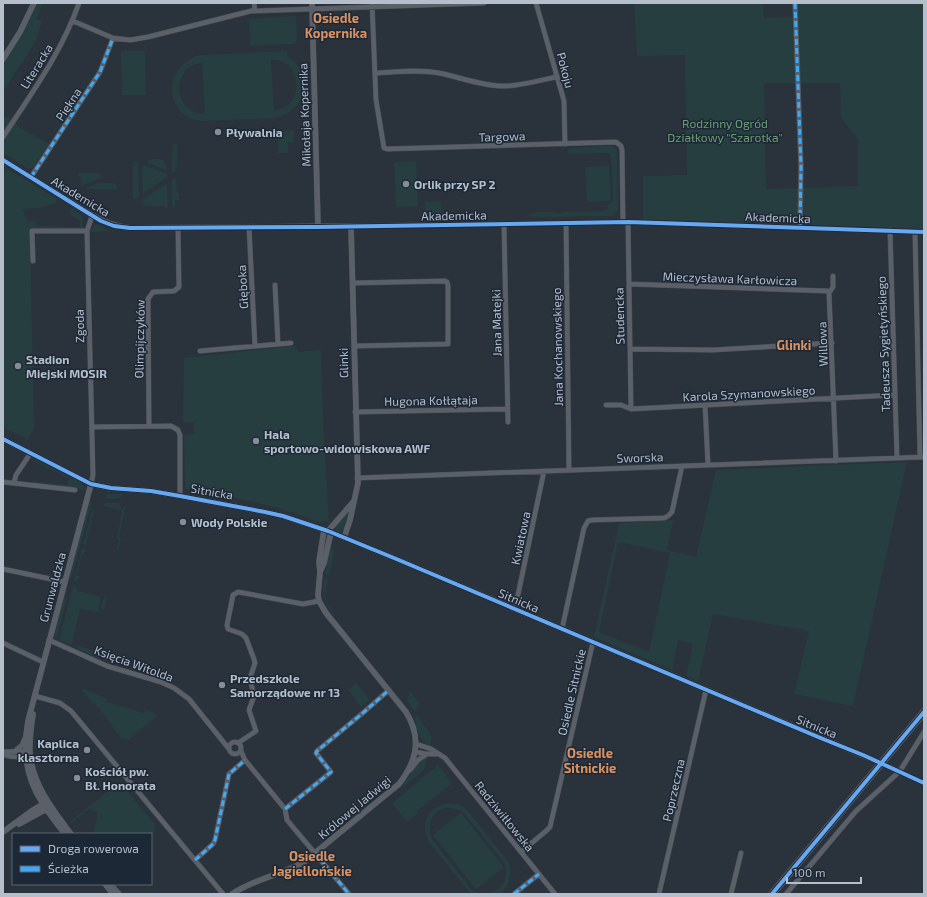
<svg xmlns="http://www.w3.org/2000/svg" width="927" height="897" font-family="'Exo 2',sans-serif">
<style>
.green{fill:#273e41;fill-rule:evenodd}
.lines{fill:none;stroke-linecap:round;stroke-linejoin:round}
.minor-casing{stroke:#494e55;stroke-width:5.5}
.tertiary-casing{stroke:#494e55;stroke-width:6}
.primary-casing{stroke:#484e57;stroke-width:8}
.minor{stroke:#5b6068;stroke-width:4.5}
.tertiary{stroke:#5b6068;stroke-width:5.5}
.primary{stroke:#5d636a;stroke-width:7}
.quiet{stroke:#3fa9f5;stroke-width:3;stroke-dasharray:6 3;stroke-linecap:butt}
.cycleway-casing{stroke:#1d2836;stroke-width:6}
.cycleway{stroke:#66a8f1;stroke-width:4}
.poi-dot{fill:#848d99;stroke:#1d2836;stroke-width:1.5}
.labels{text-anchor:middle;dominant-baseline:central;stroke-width:3;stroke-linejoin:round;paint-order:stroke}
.street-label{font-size:12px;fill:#b5becb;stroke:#1d2836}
.park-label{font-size:12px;fill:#6a9d74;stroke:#1d2836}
.poi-label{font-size:12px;font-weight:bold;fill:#b5becb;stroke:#1d2836;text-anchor:start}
.neighbourhood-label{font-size:13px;font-weight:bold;fill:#db915f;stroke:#1d2836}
</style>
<rect width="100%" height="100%" fill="#2a323b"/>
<path class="green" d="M37,3L43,4L36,19L42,21L36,40L29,52L3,91V64L30,19Z
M634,3H763L764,18L793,17L792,3H924V229L803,225V188L858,186V139L841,118L840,83H764L766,189L799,188L800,225L643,220V176L687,175L685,55L637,56Z
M296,16L297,40L293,44L250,46L249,19Z
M121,51H145L146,95H122Z
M287,51V56C315,74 306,114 273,118L201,121C162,115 163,65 200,55ZM271,60C304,58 305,110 274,110ZM202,63L205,114H204C172,112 171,66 202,63Z
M3,116L7,118L8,117L11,120L3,132Z
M14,123H15L17,124V126L49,144L33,167L29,169L3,153V141Z
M294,130V142L288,143V153H278V131Z
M177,143V167H175V172H172V149L174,144Z
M612,146L617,150L618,210L613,216L530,217L529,215L536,212H555L559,214L564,212L601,211L607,209L609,204L613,201L612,169L610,154L606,153L570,154L567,153L569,148Z
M158,159C165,160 167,164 167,171L148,163L147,160Z
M138,161L139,197L133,200V162Z
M416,161L418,206L396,207L394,162Z
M144,165L167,174V177L143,194L142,168Z
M609,166L611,201L587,202L585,167Z
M6,168L57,199L56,203L42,207V208L22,209L28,221H35V226L80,227V221L71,215L70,208L81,215L83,225L82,230L80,229H74L72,231L30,230L34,428L28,440L3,427V173Z
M78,173H101V178L81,186V177L78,176Z
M172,179H176L177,194H179V200H175V208L172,205Z
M98,183H116L117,189H85Z
M167,183L168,206L166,210L165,206H145L144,210L143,200Z
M441,201V219H425V202Z
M96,224L107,230V231L91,232V230Z
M295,346L299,352L321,350L323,418L329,522C317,524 306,516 294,513C259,501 222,496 185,489L184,435L194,434V422H183L184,358Z
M30,459L35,460L80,482L84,487V491L78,488L34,484L31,481L67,485L69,479Z
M907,462L853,706L794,694L809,631L713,614L698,681L686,676L693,644L678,640L672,670L594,637L619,523L673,520L667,550L696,557L716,470ZM618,542L670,553L649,652L599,632Z
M107,494H122L123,496L120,498L106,499Z
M128,494L119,537L121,538L119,549H117L119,540L117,538L123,507H125Z
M90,501L92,502L71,579L69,574Z
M105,503H119L121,507V510L104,506Z
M93,509L94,511L86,545L83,544Z
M347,513H349L345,529L339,533L335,531V527Z
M82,549H86L85,553L82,554L77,575L79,576V579L75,581H74Z
M330,549H333L334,551L329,576L325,574Z
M325,579H328C324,598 323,598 334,614H332C324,603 322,593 324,580Z
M73,586L77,587V591L101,597L98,611L102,612L103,609L101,608L104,597L107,598L103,613L80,609L72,643L70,645L59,640Z
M64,597L67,598L56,640L54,634Z
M78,646L101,653L100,656L98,658L78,649Z
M356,683L370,700L361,707L348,690Z
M82,688L106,698L107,702L144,713L146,710L156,714L157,716L128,740L122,739L112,727L113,726L94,703L93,704L82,690Z
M410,691L420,704L415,711L407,701Z
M417,715L432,736L430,747C421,742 411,724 417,715Z
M428,756L424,770L403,787L402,786L421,761Z
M438,765L452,783L417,811L418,813L407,822L392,803Z
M118,783L122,785L157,827L154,828L155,832L151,836V834H93L98,812L89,809L70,824V822Z
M449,803L458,804L466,809L509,862C512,875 510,884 501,893L487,894C502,891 509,879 505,864L463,812C442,800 423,816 432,839L472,890L478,893L484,894L470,893L428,841C420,821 428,807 449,803Z
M461,813L504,867L476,889L433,835Z"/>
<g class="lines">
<g class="minor-casing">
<path id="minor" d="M254,3L255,11
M372,3L376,100L384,148L387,149L616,142L621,146L622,150L623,222
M536,3L564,101L565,144
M795,3L801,167L800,227
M73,21L113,38L130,40L148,37L251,11L484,3
M375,73C396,72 419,69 439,73C459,77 479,85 500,86C519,87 539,80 557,77
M3,137C31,94 62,52 79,3
M31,177L100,72L113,38
M628,222L631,409
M566,223L569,470
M504,224L508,422
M351,226L628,222L924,232
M249,227L255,346
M890,230L897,458
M915,232L920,457
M33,261L32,231H87
M833,276V287L829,293L836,461
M353,283L445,281L447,282L448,286V344L354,346
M629,284L827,291L829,293
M275,285L278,344
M630,349L713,350L832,343
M200,351L291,343
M606,405H621L631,409L894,395
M705,405L708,465
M355,412L507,409
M149,426L148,299L153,292L174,291L179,287L178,228
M92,427L171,426L178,430L180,435V496
M357,478L924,457
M3,482L75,490
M14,483L16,475L30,454
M91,484L93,475L87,231L92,216
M3,569L65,582
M515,609L544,471
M562,629L584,528L588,521L592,520L664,518L668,516L672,512L682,466
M49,640L107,666L161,682L174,688L189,699L229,749
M3,643L43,662
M35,696L60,703L71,711L223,894
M229 748a6 6 0 1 1 12 0a6 6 0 1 1-12 0Z
M238,743L256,731L249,710L254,696L250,678L255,663L254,659L246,638L242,634L228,629L227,625L233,595L238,592L303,604L319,601
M416,744L431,749L445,758L555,894
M15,751L22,745L25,738
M241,751L245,760L285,809L287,820L349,894
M3,752L21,751L29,755
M415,752L427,754H438
M3,754C9,757 22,758 29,756
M881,763L924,783
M410,770L418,760L427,754
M285,809L331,772L316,753L317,751L364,712L389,690
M521,852L546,831L550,827L593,642
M195,860L213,844L215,840L229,774L245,760
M514,894L539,874
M659,894L706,690
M731,894L741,853
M786,894L856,811L900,771L924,732"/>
</g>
<g class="tertiary-casing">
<path id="tertiary" d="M312,3L318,227
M3,59L20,32L34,3
M3,160C22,172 42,184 61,196C84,210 102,225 130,228L351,226L358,483L350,520L344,538
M3,439L91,484L111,488L151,491L180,496L265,512L283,516L328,531L394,558L881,763
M328,531L354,501
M320,572L324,563L331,532
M33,714C31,727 29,741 30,754C33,785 53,810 71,834
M19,824L50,807
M3,832L33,810L45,803
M65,834C35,796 19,772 28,721L91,484
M105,884L113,894
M110,884L119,894
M232,894C254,879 281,875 304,862L399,784C417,761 422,738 406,712L326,613L319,601L318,595L320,572L319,562L324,530"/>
</g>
<g class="primary-casing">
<path id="primary" d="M772,894L924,712"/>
</g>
<use href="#minor" class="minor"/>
<use href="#tertiary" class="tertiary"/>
<use href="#primary" class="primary"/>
<path class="quiet" d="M795,3L801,167L800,227
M31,177L100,72L113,38
M285,809L331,772L316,753L317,751L364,712L389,690
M315,853L349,894
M195,860L213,844L215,840L229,774L245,760
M514,894L539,874"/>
<g class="cycleway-casing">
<path id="cycleway" d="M3,160L101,221L114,226L130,228L318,227L628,222L924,232
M3,439L91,484L111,488L151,491L180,496L265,512L283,516L328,531L394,558L823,739L863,755L924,783
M772,894L924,712"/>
</g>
<use href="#cycleway" class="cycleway"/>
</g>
<g class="poi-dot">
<circle cx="218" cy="132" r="4"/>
<circle cx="406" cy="184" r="4"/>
<circle cx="18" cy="366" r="4"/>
<circle cx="256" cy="441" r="4"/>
<circle cx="183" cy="522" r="4"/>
<circle cx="222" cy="685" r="4"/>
<circle cx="87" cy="750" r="4"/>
<circle cx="77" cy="778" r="4"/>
</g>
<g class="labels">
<g class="street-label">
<text transform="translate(36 66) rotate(-58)">Literacka</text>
<text transform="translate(566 70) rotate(75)">Pokoju</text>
<text transform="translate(68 104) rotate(-57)">Piękna</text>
<text transform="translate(304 115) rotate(-92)">Mikołaja Kopernika</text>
<text transform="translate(502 136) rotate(-2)">Targowa</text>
<text transform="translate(81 196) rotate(31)">Akademicka</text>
<text transform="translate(454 215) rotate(-1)">Akademicka</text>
<text transform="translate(778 217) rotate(2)">Akademicka</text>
<text transform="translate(730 278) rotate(2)">Mieczysława Karłowicza</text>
<text transform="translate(242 287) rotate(-93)">Głęboka</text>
<text transform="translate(619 316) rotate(-91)">Studencka</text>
<text transform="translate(496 323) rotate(-91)">Jana Matejki</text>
<text transform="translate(79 326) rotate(-91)">Zgoda</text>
<text transform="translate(139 339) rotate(-89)">Olimpijczyków</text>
<text transform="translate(822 344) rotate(-92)">Willowa</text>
<text transform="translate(883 344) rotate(-92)">Tadeusza Sygietyńskiego</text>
<text transform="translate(557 347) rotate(-91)">Jana Kochanowskiego</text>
<text transform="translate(343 363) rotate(-91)">Glinki</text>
<text transform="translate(749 393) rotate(-3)">Karola Szymanowskiego</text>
<text transform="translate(431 400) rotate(-1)">Hugona Kołłątaja</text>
<text transform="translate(640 457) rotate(-2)">Sworska</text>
<text transform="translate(212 491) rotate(10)">Sitnicka</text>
<text transform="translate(520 538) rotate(-78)">Kwiatowa</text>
<text transform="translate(52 587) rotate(-75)">Grunwaldzka</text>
<text transform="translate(519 600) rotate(23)">Sitnicka</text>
<text transform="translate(134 663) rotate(20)">Księcia Witolda</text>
<text transform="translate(571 692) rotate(-77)">Osiedle Sitnickie</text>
<text transform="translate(817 726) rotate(22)">Sitnicka</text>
<text transform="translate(673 790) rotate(-77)">Poprzeczna</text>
<text transform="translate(354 807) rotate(-40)">Królowej Jadwigi</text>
<text transform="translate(505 816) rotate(51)">Radziwiłłowska</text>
</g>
<g class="park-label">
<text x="725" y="123">Rodzinny Ogród<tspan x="725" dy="14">Działkowy "Szarotka"</tspan></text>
</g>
<g class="poi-label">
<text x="226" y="132">Pływalnia</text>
<text x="414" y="184">Orlik przy SP 2</text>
<text x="26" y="359">Stadion<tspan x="26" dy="14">Miejski MOSIR</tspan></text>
<text x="264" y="434">Hala<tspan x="264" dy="14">sportowo-widowiskowa AWF</tspan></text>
<text x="191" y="522">Wody Polskie</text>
<text x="230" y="678">Przedszkole<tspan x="230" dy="14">Samorządowe nr 13</tspan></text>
<text x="79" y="743" text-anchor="end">Kaplica<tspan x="79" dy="14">klasztorna</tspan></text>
<text x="85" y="771">Kościół pw.<tspan x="85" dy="14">Bł. Honorata</tspan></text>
</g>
<g class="neighbourhood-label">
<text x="336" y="18">Osiedle<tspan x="336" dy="15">Kopernika</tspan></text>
<text x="794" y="345">Glinki</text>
<text x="590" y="753">Osiedle<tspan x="590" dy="15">Sitnickie</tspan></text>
<text x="312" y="856">Osiedle<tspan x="312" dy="15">Jagiellońskie</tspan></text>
</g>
</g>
<rect width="927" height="897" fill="none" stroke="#b5becb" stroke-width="8"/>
<rect x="12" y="833" width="140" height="52" fill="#1d2836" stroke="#5a6472"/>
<rect x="20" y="846" width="20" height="6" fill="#66a8f1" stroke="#5a6472"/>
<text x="48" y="853" font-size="12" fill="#b5becb">Droga rowerowa</text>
<rect x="20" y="866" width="20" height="6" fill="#3fa9f5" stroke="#5a6472"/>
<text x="48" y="873" font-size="12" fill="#b5becb">Ścieżka</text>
<path d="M787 877v6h74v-6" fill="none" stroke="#b5becb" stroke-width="2"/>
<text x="793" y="877" font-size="12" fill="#b5becb" stroke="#1d2836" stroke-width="3" paint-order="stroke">100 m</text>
</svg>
